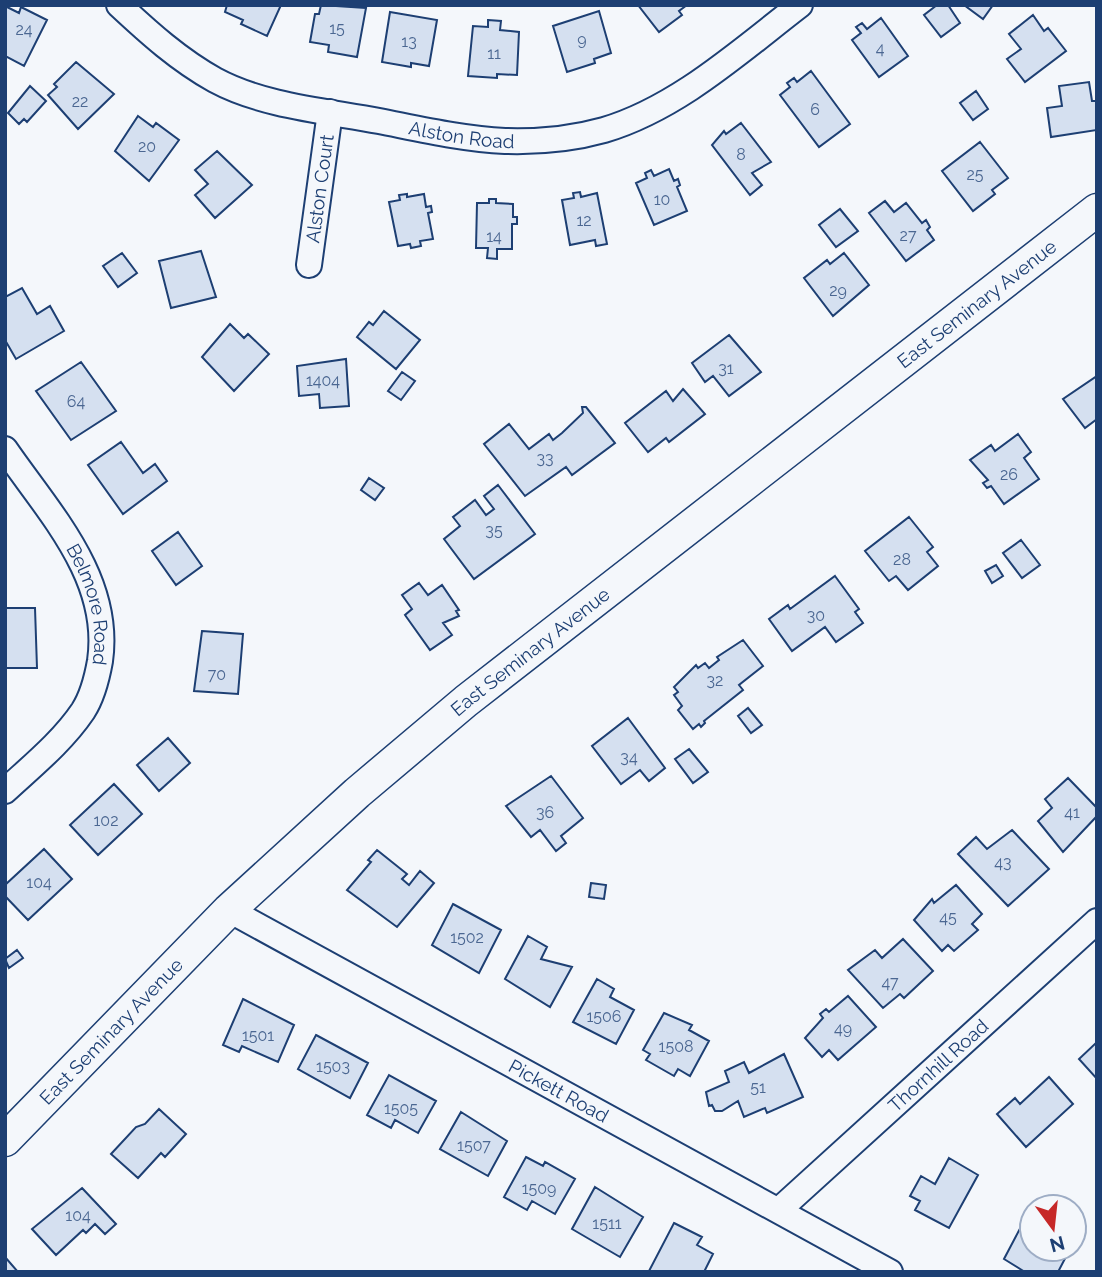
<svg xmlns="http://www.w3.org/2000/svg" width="1102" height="1277" font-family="Raleway,sans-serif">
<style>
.building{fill:#d5e0f0;stroke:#1d3f73;stroke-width:2}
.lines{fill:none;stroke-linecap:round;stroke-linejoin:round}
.minor-casing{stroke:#1d3f73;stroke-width:28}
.tertiary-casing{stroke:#1d3f73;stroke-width:35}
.minor{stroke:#f4f7fb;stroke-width:24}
.tertiary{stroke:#f4f7fb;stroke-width:32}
.labels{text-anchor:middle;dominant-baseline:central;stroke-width:5;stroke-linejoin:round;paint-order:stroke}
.number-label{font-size:16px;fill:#4b6792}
.street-label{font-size:19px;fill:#1d3f73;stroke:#f4f7fb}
</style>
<rect width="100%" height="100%" fill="#f4f7fb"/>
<path class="building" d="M227,5H281L267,36L241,24L243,20L225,12Z
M321,5L366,8L357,57L328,52L329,45L310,42L315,14H319Z
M638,5H687L679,11L682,15L659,32Z
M937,5H948L960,23L941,37L924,15Z
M964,5H993L983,19Z
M5,6L19,13L21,7L47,20L24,66L5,56Z
M599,11L611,53L594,59L595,63L567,72L553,26Z
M390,12L437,20L429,66L411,63V67L382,62Z
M1033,15L1044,31L1048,28L1066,51L1025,82L1007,59L1021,49L1009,34Z
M881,18L908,56L879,77L852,40L861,33L856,27L862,23L867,29Z
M488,20L501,21L500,30L519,32L517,75L497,74V78L468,76L473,26L488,27Z
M76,62L114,94L78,129L48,95L57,87L54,84Z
M811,71L850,124L819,147L780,95L790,87L787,83L794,78L797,82Z
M1089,82L1092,101H1096L1097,130L1051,137L1047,108L1062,106L1059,86Z
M30,86L46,101L27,122L24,119L19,124L8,113Z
M976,91L988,109L973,120L960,103Z
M138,116L153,127L156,123L179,140L149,181L115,151Z
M741,123L771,162L752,173L762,185L750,195L712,145L724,131L726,134Z
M980,142L1008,178L992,190L995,194L973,211L942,171Z
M217,151L252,185L215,218L195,195L208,184L195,170Z
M669,169L674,181L678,179L680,185L677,187L687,211L654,225L636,183L647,178L645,173L651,170L654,176Z
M580,192L581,197L597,193L607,244L596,246L595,240L570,245L562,200L574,198L573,193Z
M407,194V197L424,194L426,207L431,206L432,212L428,213L433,239L420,241L421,246L411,248L410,244L398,246L389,202L400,200L399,195Z
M489,199H496V203L513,204V217H517V224H512V249H497V259L487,258L488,248H476L477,203H489Z
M885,201L894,212L906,203L922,223L926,220L930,227L927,230L934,240L906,261L869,213Z
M840,209L858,231L836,247L819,225Z
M201,251L216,297L171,308L159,261Z
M122,253L137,273L118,287L103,266Z
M844,253L869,285L833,316L804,278L827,260L830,264Z
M22,288L37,314L50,306L64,331L16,359L5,340V297Z
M384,311L420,340L396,369L357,337L369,322L373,325Z
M230,324L244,338L248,334L269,354L234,391L202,357Z
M729,335L761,372L729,396L713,376L705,382L692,363Z
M346,359L349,406L320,408L319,394L299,396L297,366Z
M81,362L116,411L71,440L36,391Z
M402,372L415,381L401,400L388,391Z
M1097,376V419L1085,428L1063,399Z
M683,389L705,414L669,442L666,438L648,452L625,423L666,391L673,401Z
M582,407H586L615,443L572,475L566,467L525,496L484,444L509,424L529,449L549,434L553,440L562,433L583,413Z
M1018,434L1031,452L1024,458L1039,479L1004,504L991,486L987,488L983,483L988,480L970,460L991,445L995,451Z
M121,442L143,473L155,464L167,481L123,514L88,465Z
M369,478L384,488L375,500L361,490Z
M498,485L535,534L474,579L444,539L460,526L453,517L475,500L486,515L494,509L484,496Z
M909,517L933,547L927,552L938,566L908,590L896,576L889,581L865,551Z
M178,532L202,566L176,585L152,551Z
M1021,540L1040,565L1022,578L1003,553Z
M996,565L1003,576L992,583L985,571Z
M835,576L859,609L855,612L863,623L836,642L825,627L792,651L769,619L788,605L790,609Z
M419,583L428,595L442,585L459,610L456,611L459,616L443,623L452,635L430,650L405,615L412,609L402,595Z
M5,608H35L37,668H5Z
M202,631L243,634L238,694L194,691Z
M743,640L763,666L739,685L743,690L704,721L705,723L701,727L699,724L693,729L678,710L682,706L674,695L678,692L674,687L696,665L698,668L705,663L709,668L719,660L717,657Z
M748,708L762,725L751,733L738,716Z
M628,718L665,768L649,781L640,770L621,784L592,746Z
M168,738L190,763L159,791L137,765Z
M689,749L708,772L693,783L675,759Z
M551,776L583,818L561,836L566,843L556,851L540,830L531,837L506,806Z
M1068,778L1097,808V816L1063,852L1038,821L1052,808L1045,799Z
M114,784L142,814L98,855L70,825Z
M1012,830L1049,869L1008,906L958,854L976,837L987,849Z
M44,849L72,879L28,920L5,896V885Z
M377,850L407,874L402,879L409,885L420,871L434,883L397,927L347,890L371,862L368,860Z
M591,883L606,885L604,899L589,897Z
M956,885L982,914L972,924L978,930L954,951L948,945L942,951L914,920L932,899L934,903Z
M453,904L501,930L479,973L432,945Z
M528,936L547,947L541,959L572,967L550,1007L505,979Z
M903,939L933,971L904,998L900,994L883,1008L848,970L875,950L882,958Z
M17,950L23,958L9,968L5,959Z
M597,979L614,989L610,997L634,1010L616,1044L573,1022Z
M848,996L876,1027L838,1060L829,1050L822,1057L805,1038L823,1018L820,1014L826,1009L829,1012Z
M243,999L294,1025L278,1062L242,1046L239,1052L223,1045Z
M664,1013L692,1025L689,1030L709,1041L690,1076L678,1069L674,1076L646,1060L650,1054L643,1050Z
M316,1035L368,1063L350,1098L298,1069Z
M1097,1042V1079L1079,1059Z
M784,1054L803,1097L767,1113L765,1108L744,1117L738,1101L722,1111H715L712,1105L709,1106L706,1092L729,1082L725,1071L744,1062L749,1073Z
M389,1075L436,1101L418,1133L395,1120L391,1128L367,1115Z
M1049,1077L1073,1104L1026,1147L997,1114L1015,1098L1020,1104Z
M159,1109L186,1134L165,1157L161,1153L138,1178L111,1154L136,1127L145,1124Z
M461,1112L507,1141L488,1176L440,1149Z
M526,1157L543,1166L545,1162L575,1179L555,1214L532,1201L527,1210L504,1197Z
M949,1158L978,1175L949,1228L915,1210L920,1201L910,1196L921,1176L935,1184Z
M595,1187L643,1217L620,1257L572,1229Z
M82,1188L116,1224L105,1234L95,1224L86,1233L83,1230L56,1255L32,1229Z
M1034,1202L1044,1207H1032V1249H1070L1058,1272H1025L1004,1259Z
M674,1223L702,1237L697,1245L713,1254L704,1272L649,1271Z
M5,1257L18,1272H5Z"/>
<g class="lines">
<g class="minor-casing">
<g id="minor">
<path id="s1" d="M119,5C149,33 179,60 215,80C263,106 326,111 379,121C420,129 463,139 505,141C538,142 572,139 604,130C678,108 740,51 800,5"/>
<path id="s2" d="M309,265L330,112"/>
<path id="s3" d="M5,449C49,513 112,578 100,661C97,678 92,697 83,711C62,742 32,766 5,791"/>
<path id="s4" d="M229,910L890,1272"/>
<path id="s5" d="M779,1210L1097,921"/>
</g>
</g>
<g class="tertiary-casing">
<g id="tertiary">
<path id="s6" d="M5,1140L229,910L357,793L466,701L1097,210"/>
</g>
</g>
<use href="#minor" class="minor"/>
<use href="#tertiary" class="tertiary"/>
</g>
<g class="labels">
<g class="number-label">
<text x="337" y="28">15</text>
<text x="24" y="29">24</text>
<text x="582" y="39">9</text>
<text x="409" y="41">13</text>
<text x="880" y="48">4</text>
<text x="494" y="53">11</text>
<text x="80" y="101">22</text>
<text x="815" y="109">6</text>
<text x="147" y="146">20</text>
<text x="741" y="154">8</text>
<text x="975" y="174">25</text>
<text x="662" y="199">10</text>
<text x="584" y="220">12</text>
<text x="908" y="235">27</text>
<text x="494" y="236">14</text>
<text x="838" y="290">29</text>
<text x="726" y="368">31</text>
<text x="323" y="380">1404</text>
<text x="76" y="401">64</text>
<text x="545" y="458">33</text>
<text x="1009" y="474">26</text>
<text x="494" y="530">35</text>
<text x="902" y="559">28</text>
<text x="816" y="615">30</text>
<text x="217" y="674">70</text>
<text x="715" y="680">32</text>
<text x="629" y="757">34</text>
<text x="545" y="812">36</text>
<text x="1072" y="812">41</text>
<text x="106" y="820">102</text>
<text x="1003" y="862">43</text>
<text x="39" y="882">104</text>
<text x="948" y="917">45</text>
<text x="467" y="937">1502</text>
<text x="890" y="982">47</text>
<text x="604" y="1016">1506</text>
<text x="843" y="1028">49</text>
<text x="258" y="1035">1501</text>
<text x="676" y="1046">1508</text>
<text x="333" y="1066">1503</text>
<text x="758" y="1087">51</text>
<text x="401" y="1108">1505</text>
<text x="474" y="1145">1507</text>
<text x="539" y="1188">1509</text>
<text x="78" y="1215">104</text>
<text x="607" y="1223">1511</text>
</g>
<g class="street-label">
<text stroke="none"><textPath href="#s1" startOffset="376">Alston Road</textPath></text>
<text stroke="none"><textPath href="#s2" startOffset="77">Alston Court</textPath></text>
<text stroke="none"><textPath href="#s6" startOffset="1284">East Seminary Avenue</textPath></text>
<text stroke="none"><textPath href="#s3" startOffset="180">Belmore Road</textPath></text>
<text stroke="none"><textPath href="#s6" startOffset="718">East Seminary Avenue</textPath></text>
<text stroke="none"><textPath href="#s6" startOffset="152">East Seminary Avenue</textPath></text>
<text stroke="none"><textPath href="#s5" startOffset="215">Thornhill Road</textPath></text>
<text stroke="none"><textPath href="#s4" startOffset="376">Pickett Road</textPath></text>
</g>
</g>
<rect width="1102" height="1277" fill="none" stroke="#1d3f73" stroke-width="14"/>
<g transform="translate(1053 1228) rotate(165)"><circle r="33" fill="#f4f7fb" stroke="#9eadc5" stroke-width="2"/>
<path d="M0-5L12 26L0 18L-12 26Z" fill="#c62828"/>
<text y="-10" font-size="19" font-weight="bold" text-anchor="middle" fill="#1d3f73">N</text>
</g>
</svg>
